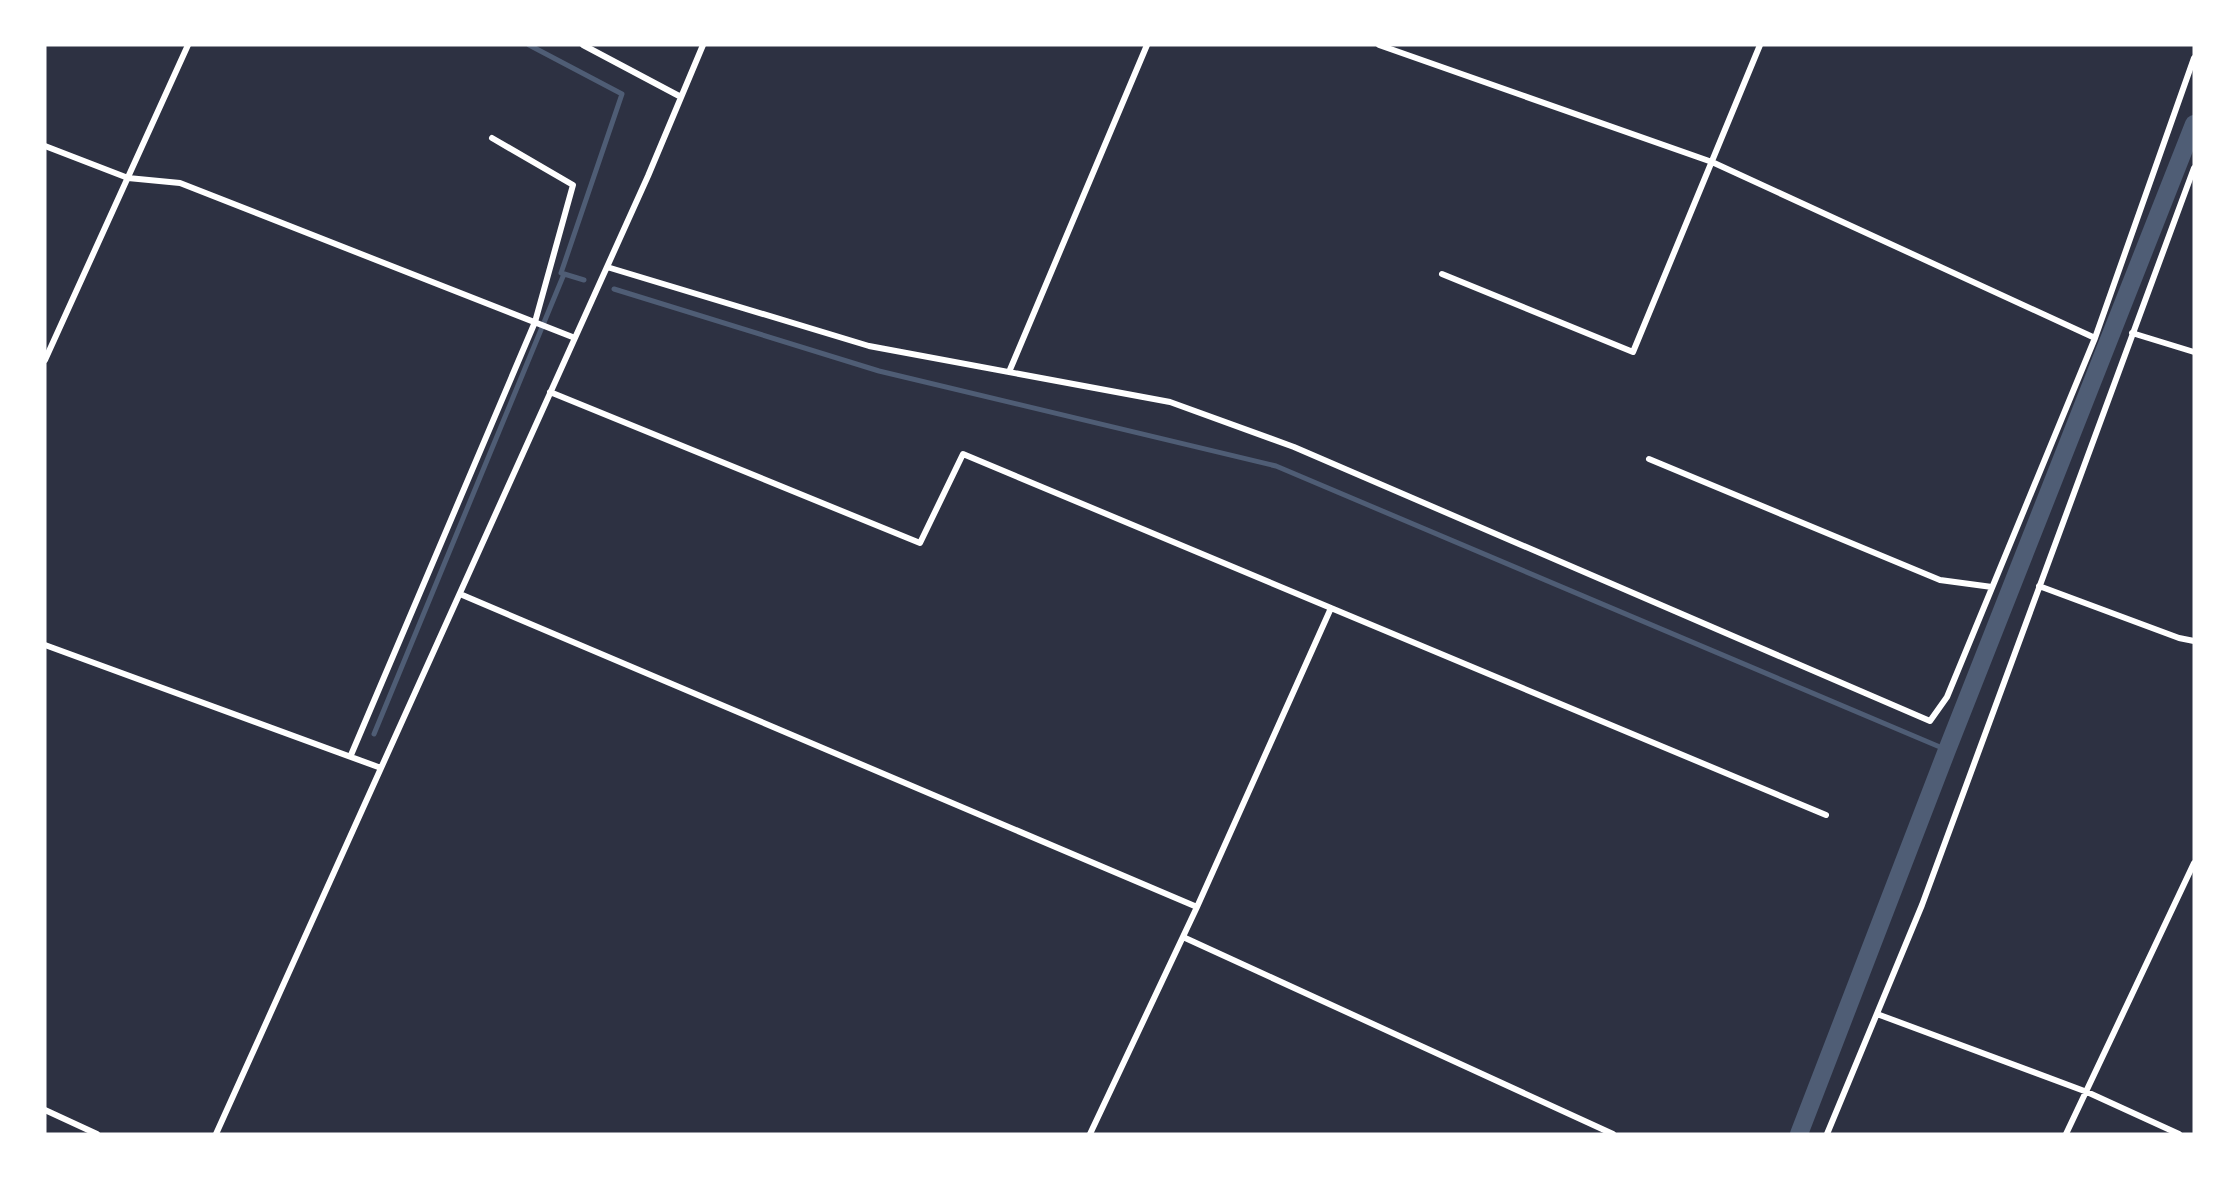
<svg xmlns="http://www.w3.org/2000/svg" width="2239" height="1179" font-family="Ubuntu,sans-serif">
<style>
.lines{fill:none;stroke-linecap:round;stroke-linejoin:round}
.stream{stroke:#4f5d75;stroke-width:5}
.canal{stroke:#4f5d75;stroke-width:18}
.minor{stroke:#fff;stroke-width:6}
</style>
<rect width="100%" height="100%" fill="#2d3142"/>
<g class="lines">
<path class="stream" d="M529,45L622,94L561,273L584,280
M614,289L879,371L1276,466L1947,750
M374,734L564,274"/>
<path class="canal" d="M1799,1134L1947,750L2194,124"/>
<path class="minor" d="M583,45L681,97
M1379,45L1712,162L2095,338
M45,146L128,178L180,183L575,338
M607,267L869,346L1170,402L1294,447L1930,721L1947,697L2095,338L2194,58
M1442,274L1633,352L1760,45
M2132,333L2194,352
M45,360L188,45
M1009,372L1147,45
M550,392L920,543L963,454L1826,815
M1649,459L1940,580L1992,587
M2039,586L2179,638L2194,641
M460,594L1197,907
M45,645L381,768
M351,755L535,322L573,185L492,138
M1183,937L1613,1134
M1877,1014L2087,1092L2179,1134
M45,1110L97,1134
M216,1134L648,176L703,45
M1090,1134L1197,907L1331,608
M1827,1134L1922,905L2194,168
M2066,1134L2194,863"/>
</g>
<rect width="2239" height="1179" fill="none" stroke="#ffffff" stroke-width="93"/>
</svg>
